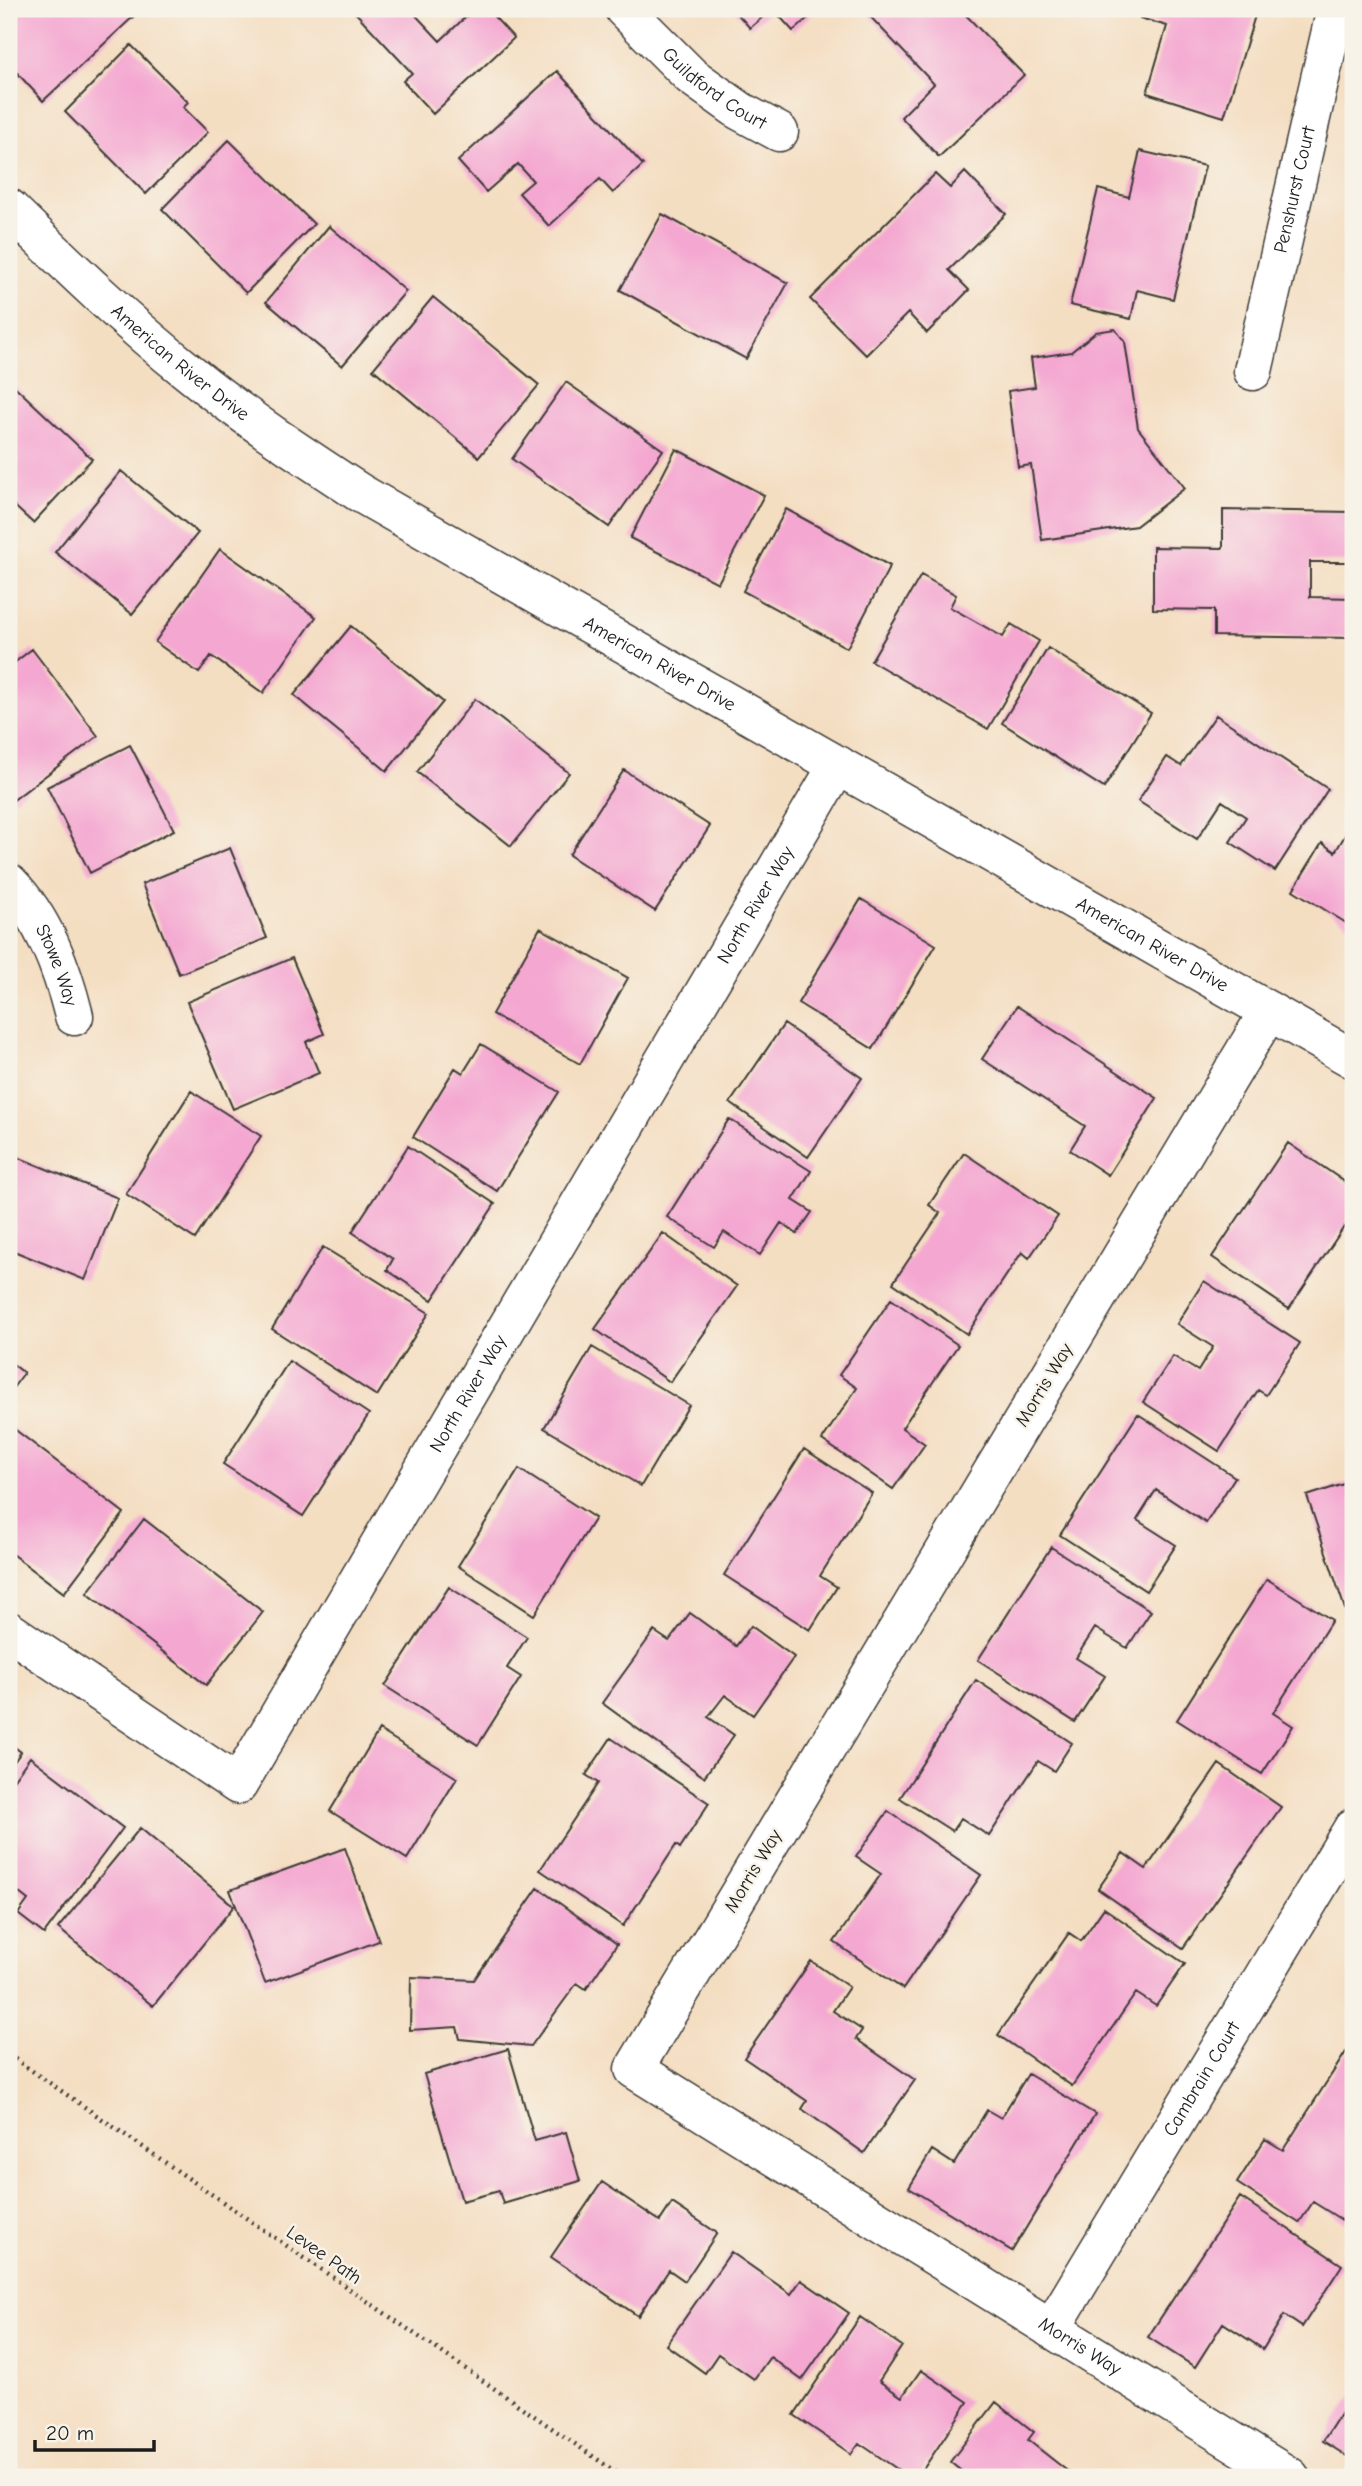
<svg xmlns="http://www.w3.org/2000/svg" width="1362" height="2486" font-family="'Comic Neue',sans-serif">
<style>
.building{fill:#f4a8d1}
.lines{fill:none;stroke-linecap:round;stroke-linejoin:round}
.minor-casing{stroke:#3c3935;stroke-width:41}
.path{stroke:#3c3935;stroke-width:4.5;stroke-dasharray:2 5;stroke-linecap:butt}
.minor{stroke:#fff;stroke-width:38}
.labels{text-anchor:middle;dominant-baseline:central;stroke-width:5;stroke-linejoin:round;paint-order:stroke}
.street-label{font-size:19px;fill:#1c1c1c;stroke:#f7f3e8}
</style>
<rect width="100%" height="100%" fill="#f7f3e8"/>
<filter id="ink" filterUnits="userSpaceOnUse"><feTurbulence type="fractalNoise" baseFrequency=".0143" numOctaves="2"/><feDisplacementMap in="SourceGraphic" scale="14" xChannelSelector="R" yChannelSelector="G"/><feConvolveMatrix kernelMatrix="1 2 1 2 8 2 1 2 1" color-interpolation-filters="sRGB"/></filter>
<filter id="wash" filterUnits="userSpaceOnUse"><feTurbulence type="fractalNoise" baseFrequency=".00686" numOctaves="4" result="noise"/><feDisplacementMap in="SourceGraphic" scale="28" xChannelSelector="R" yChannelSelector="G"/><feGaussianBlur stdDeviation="1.57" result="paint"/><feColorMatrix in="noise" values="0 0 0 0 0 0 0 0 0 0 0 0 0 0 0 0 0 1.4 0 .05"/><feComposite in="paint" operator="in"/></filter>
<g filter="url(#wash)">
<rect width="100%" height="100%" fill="#f4dec2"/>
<g id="blocks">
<path class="building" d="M9,9H129L135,15L43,101L9,64Z
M352,9H410L440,41L474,9H487L514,38L433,114L403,81L412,73Z
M733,9H772L750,28Z
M773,9H818L793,31Z
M865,9H960L1024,75L939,157L901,117L934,84L864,10Z
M1143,9H1257L1224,117L1147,93L1167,26L1140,18Z
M131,45L188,102L183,107L208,132L146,194L65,112Z
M557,71L643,165L613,193L600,179L549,226L519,193L533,181L518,164L486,192L458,161Z
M229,140L314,224L246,293L162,209Z
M1140,151L1205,166L1173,299L1137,290L1131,319L1070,305L1098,189L1129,197Z
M965,172L1006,214L949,270L969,290L927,333L908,313L866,355L810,299L935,174L950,188Z
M662,214L788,283L746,359L620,290Z
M329,226L406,291L342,366L266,302Z
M433,297L539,385L479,457L373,369Z
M1115,329L1125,342L1138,428L1185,488L1136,526L1042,540L1031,465L1018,467L1008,391L1035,387L1031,358L1071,352L1096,332Z
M9,381L92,459L33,523L9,501Z
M566,382L663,450L609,527L512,459Z
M676,449L764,495L718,583L630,538Z
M121,471L198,533L132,614L55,552Z
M786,509L890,566L847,648L743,591Z
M1223,510L1353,512V562H1310V597L1353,598V638L1214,636V610L1153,609V547L1223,548Z
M220,549L316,617L263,693L211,656L199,673L155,642Z
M921,575L956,595L950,607L1003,637L1011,624L1039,641L988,729L871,661Z
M351,626L443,702L387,771L294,695Z
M1048,648L1151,713L1104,788L1002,723Z
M32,649L98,736L12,801L9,797V667Z
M475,699L569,773L511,846L417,772Z
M1216,715L1328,789L1275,871L1230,842L1246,817L1222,801L1197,839L1138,801L1167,757L1181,766Z
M130,745L174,830L90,873L47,787Z
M624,770L710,826L655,911L569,855Z
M1353,822V923L1351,926L1293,890L1322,843L1335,852Z
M230,848L267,938L179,974L142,884Z
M861,899L936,945L873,1049L798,1003Z
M540,928L628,978L580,1064L492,1014Z
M292,958L324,1034L306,1042L319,1073L233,1109L187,1002Z
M1017,1006L1157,1098L1108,1175L1070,1150L1085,1126L982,1059Z
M784,1024L862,1078L808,1157L730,1103Z
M481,1044L559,1092L497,1191L413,1137L455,1068L463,1073Z
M191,1091L261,1136L195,1239L126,1194Z
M729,1119L811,1171L793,1200L812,1212L797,1234L781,1223L760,1255L724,1232L714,1247L667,1217Z
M1288,1143L1348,1184L1353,1176V1233L1344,1227L1289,1309L1212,1257Z
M408,1146L495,1204L432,1300L387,1270L393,1259L352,1232Z
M964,1153L1058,1216L1029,1258L1022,1252L967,1334L893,1283L940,1213L929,1205Z
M10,1154L118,1198L85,1280L9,1249Z
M663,1233L737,1286L670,1382L595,1329Z
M323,1247L429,1313L377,1396L272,1329Z
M1204,1281L1300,1343L1266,1395L1258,1390L1219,1451L1143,1402L1173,1356L1198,1371L1213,1347L1177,1324Z
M891,1299L958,1345L902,1428L925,1444L893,1489L822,1440L857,1388L839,1375Z
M592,1347L689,1405L641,1486L544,1428Z
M9,1361L24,1373L9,1393Z
M289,1361L369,1414L303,1516L223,1464Z
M1138,1414L1235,1477L1206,1523L1156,1490L1137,1520L1176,1545L1146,1591L1060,1535Z
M9,1425L124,1513L64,1593L9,1552Z
M804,1449L872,1493L820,1576L837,1587L810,1630L724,1575Z
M519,1469L595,1518L534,1615L458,1566Z
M1353,1481V1609L1346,1612L1307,1496Z
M144,1519L263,1612L206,1685L87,1593Z
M1051,1547L1151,1611L1127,1648L1095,1628L1076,1658L1105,1676L1075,1722L978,1660Z
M1267,1579L1332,1620L1273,1713L1293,1726L1262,1774L1177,1720Z
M449,1587L527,1637L507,1668L521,1677L478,1745L385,1686Z
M690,1613L736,1646L751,1626L794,1657L753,1715L725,1695L708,1717L734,1735L704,1777L602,1703L654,1631L669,1641Z
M976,1680L1072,1743L1054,1771L1038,1761L989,1836L961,1818L952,1831L900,1798Z
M379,1730L457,1778L407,1859L330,1811Z
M611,1738L709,1803L680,1848L676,1845L623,1926L540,1870L598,1783L586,1775Z
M9,1743L21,1752L9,1769Z
M30,1757L123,1828L44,1934L18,1914L28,1900L9,1885V1870L11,1867L9,1865V1786Z
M1219,1764L1281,1807L1183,1948L1098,1889L1123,1853L1146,1869Z
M888,1811L981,1875L903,1989L834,1942L881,1874L856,1857Z
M140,1828L234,1906L153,2006L58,1928Z
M345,1848L379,1941L265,1983L230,1890Z
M538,1888L617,1944L586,1989L577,1983L531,2046L460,2039L457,2027L410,2030L411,1977L474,1980Z
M1104,1908L1185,1964L1156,2006L1136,1993L1072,2086L998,2035L1069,1933L1081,1941Z
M811,1961L849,1987L833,2011L862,2030L856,2039L915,2080L864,2153L802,2109L807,2101L744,2058Z
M508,2049L535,2141L566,2132L580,2181L503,2204L499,2191L462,2201L424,2074Z
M1346,2052L1353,2057V2210L1345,2222L1313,2202L1299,2223L1237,2183L1265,2139L1283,2150Z
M1028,2074L1095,2114L1012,2251L909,2188L932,2150L954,2164L987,2110L1001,2118Z
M602,2182L660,2221L672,2203L717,2233L685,2281L669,2270L638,2316L551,2257Z
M1240,2197L1342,2265L1302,2327L1284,2315L1263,2349L1223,2323L1195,2367L1148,2337Z
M731,2252L791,2294L801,2280L849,2313L802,2380L770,2357L754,2379L718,2354L705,2373L666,2345Z
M860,2317L902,2346L879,2381L902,2397L921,2370L968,2402L918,2477H909L859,2443L851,2454L794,2415Z
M1353,2394V2460L1323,2441Z
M996,2402L1034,2432L1028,2440L1075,2477H969L950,2462Z"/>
</g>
</g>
<g filter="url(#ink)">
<use href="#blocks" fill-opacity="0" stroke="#3c3935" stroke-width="2"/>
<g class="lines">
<g class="minor-casing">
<g id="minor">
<path id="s1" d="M624,9L691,76L740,111L779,132"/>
<path id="s2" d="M9,208C67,265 126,322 190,373C244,417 302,455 360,493L1353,1059"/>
<path id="s3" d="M1253,371L1336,9"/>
<path id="s4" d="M9,883C44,919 62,968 74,1016"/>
<path id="s5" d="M1269,1011L634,2069L1290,2477"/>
<path id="s6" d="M9,1631L238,1785L838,765"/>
<path id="s7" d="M1051,2329L1353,1828"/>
</g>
</g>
<path class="path" d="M9,2055L623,2477"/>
<use href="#minor" class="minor"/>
</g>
</g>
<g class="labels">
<g class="street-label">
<text stroke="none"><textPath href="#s1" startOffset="121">Guildford Court</textPath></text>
<text stroke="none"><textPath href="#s3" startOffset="186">Penshurst Court</textPath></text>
<text stroke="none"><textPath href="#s2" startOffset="231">American River Drive</textPath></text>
<text stroke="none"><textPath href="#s2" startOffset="798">American River Drive</textPath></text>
<text stroke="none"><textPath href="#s6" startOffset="1297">North River Way</textPath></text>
<text stroke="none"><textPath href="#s2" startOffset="1365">American River Drive</textPath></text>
<text stroke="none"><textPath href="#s4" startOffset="96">Stowe Way</textPath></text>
<text transform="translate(1044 1385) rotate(-59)">Morris Way</text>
<text stroke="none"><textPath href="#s6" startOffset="730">North River Way</textPath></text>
<text transform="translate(753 1871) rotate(-59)">Morris Way</text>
<text stroke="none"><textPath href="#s7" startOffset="292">Cambrain Court</textPath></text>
<text transform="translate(324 2255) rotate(35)">Levee Path</text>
<text stroke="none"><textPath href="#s5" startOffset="1759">Morris Way</textPath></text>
</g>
</g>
<rect width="1362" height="2486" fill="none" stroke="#f7f3e8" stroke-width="35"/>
<path d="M35 2440v10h119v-10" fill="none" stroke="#1c1c1c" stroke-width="3.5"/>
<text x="46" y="2440" font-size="21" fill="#1c1c1c" stroke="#f7f3e8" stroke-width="5" paint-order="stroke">20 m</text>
</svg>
